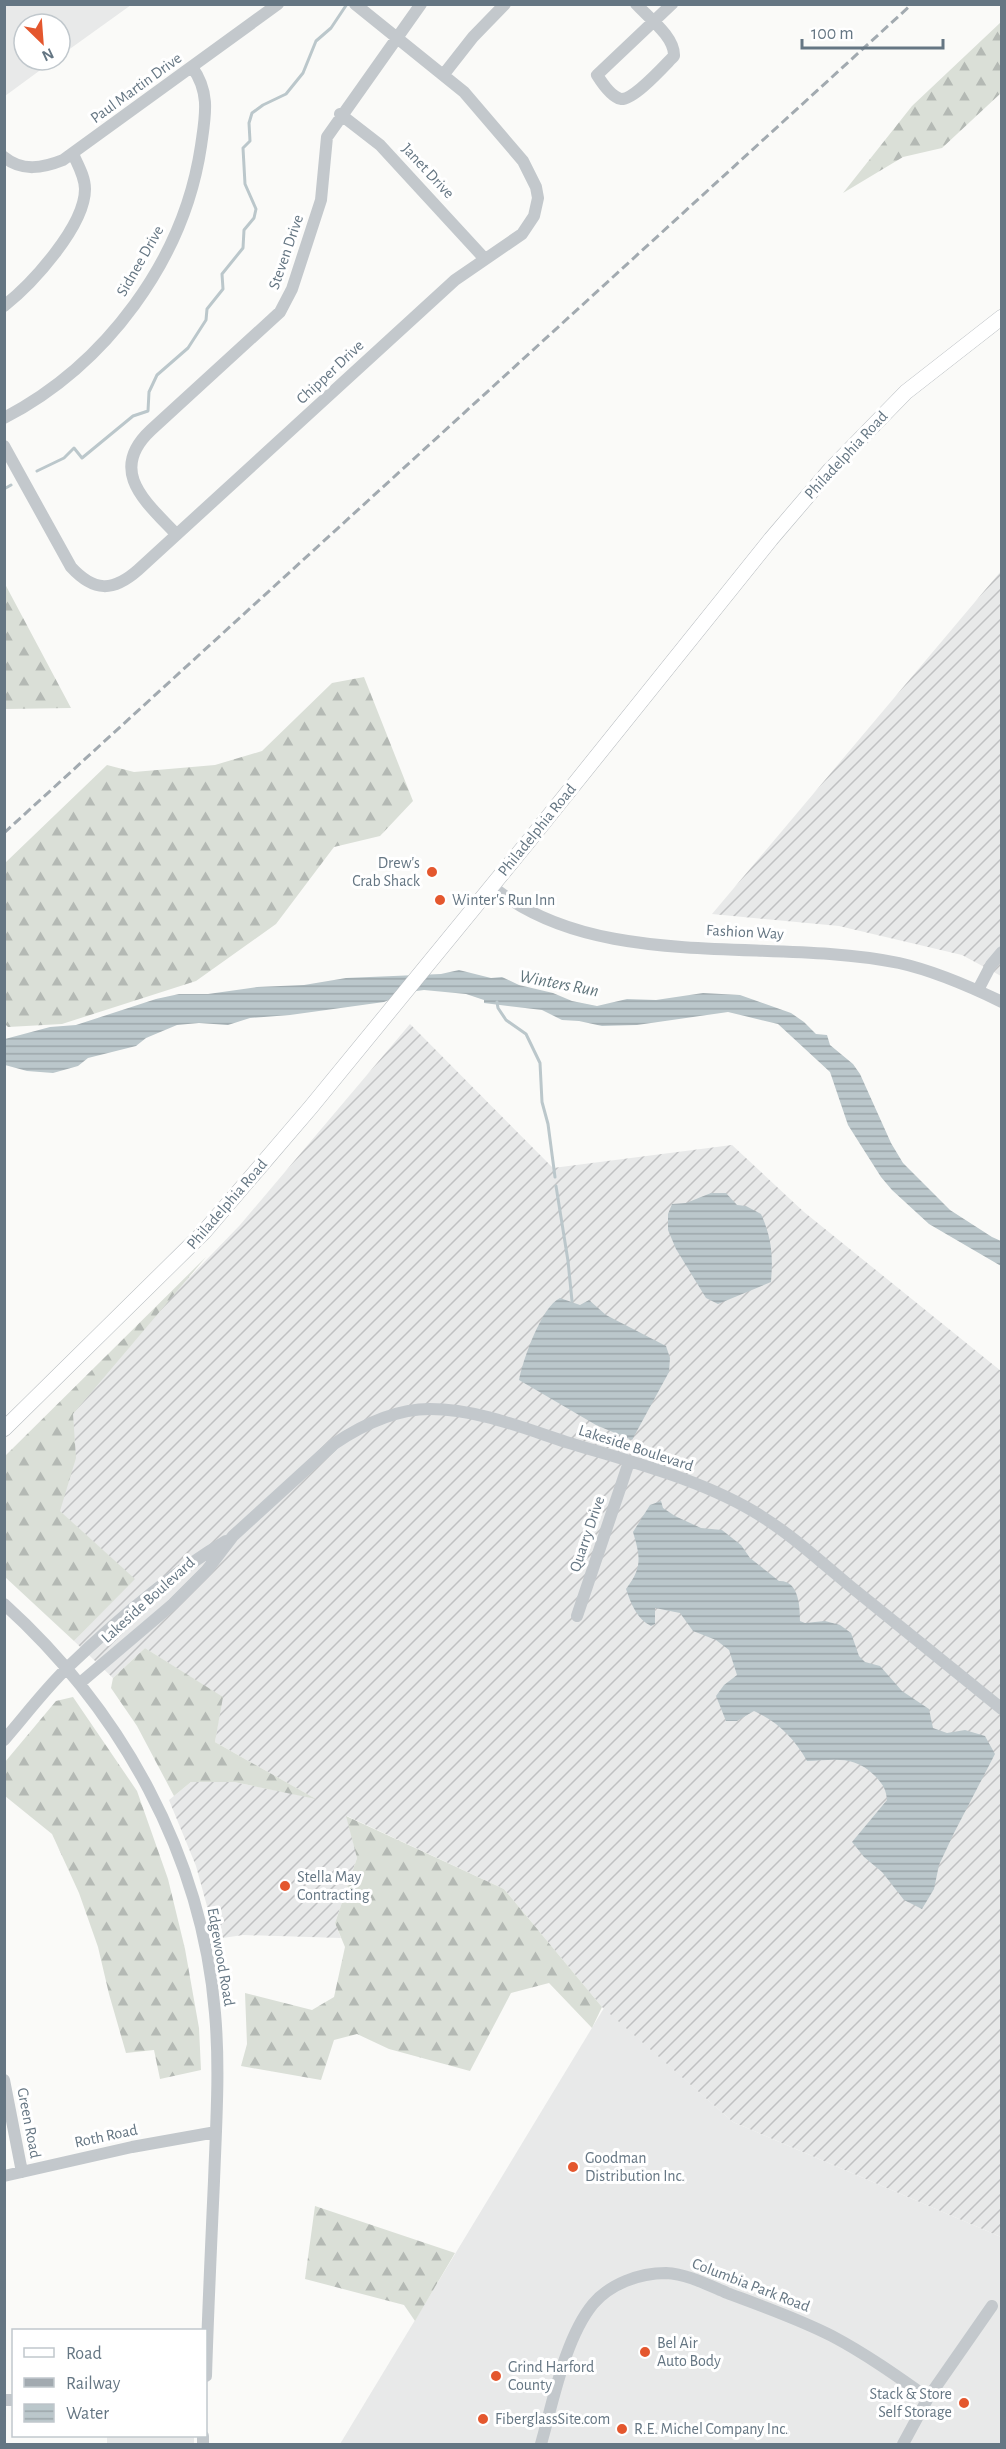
<svg xmlns="http://www.w3.org/2000/svg" width="1006" height="2449" font-family="'Alegreya Sans',sans-serif">
<style>
.built{fill:#e8e9e9}
.industrial{fill:url(#industrial-furrows)}
.forest{fill:url(#forest-firs)}
.water{fill:url(#water-rules)}
.lines{fill:none;stroke-linecap:round;stroke-linejoin:round}
.stream{stroke:#bbc7cb;stroke-width:3}
.major-casing{stroke:#b5babe;stroke-width:16}
.minor{stroke:#c3c8cc;stroke-width:12}
.major{stroke:#fff;stroke-width:15}
.rail{stroke:#a2aab0;stroke-width:3;stroke-dasharray:9 4.5;stroke-linecap:butt}
.poi-dot{fill:#e4572e;stroke:#fff;stroke-width:2}
.labels{text-anchor:middle;dominant-baseline:central;stroke-width:6;stroke-linejoin:round;paint-order:stroke}
.street-label{font-size:16px;fill:#657683;stroke:#fff}
.poi-label{font-size:16px;fill:#657683;stroke:#fff;text-anchor:start}
.water-label{font-size:18px;font-style:italic;fill:#60757c;stroke:#fff}
</style>
<defs>
<pattern id="industrial-furrows" width="10" height="10" patternUnits="userSpaceOnUse" patternTransform="scale(1.5)"><rect width="10" height="10" fill="#e8e9e9"/><path d="M-1 1l2-2M0 10L10 0M9 11l2-2" fill="none" stroke="#c0c1c2"/></pattern>
<pattern id="forest-firs" width="22" height="20" patternUnits="userSpaceOnUse" patternTransform="scale(1.5)"><rect width="22" height="20" fill="#dadfd7"/><path d="M5 1l3.5 6h-7zM16 11l3.5 6h-7z" fill="#b4b9b4"/></pattern>
<pattern id="water-rules" width="6" height="5" patternUnits="userSpaceOnUse" patternTransform="scale(1.5)"><rect width="6" height="5" fill="#bbc7cb"/><path d="M0 2.5h6" fill="none" stroke="#9ca6aa"/></pattern>
</defs>
<rect width="100%" height="100%" fill="#fafaf8"/>
<path class="built" d="M5,4H131V5L60,56V24H24V60H54L5,96Z
M604,2008L733,2122L1001,2237V2444H340Z
M107,2436H194V2444H107Z"/>
<path class="industrial" d="M1001,571V976L962,955L839,926L712,914Z
M410,1024L553,1168L732,1145L804,1212L1001,1371V2237L733,2122L602,2007L504,1889L347,1816L357,1858L335,1923L341,1938L243,1935L216,1939L196,1866L169,1800L191,1782H234L314,1798L215,1742L222,1697L145,1648L113,1678L74,1641L134,1579L52,1504L70,1401L240,1225Z"/>
<path class="forest" d="M1001,22V93L942,148L903,157L843,193L912,106Z
M4,584H5L71,708L5,709Z
M364,677L413,801L380,836L334,847L276,924L196,981L62,1024L8,1027L4,1023L5,863L107,765L134,772L215,765L262,751L332,683Z
M206,1257L73,1414L76,1458L60,1511L135,1579L74,1641L5,1577V1456Z
M145,1648L223,1697L215,1742L316,1799L234,1782H191L174,1796L137,1726L111,1688L113,1678Z
M73,1697L137,1791L168,1879L185,1949L199,2028L201,2070L160,2079L154,2050L126,2053L109,1994L98,1947L79,1893L52,1834L5,1796V1762L56,1701Z
M346,1816L504,1889L602,2007L592,2028L549,1983L511,1993L470,2071L389,2049L357,2034L334,2040L321,2080L241,2066L247,2044L245,1993L312,2010L334,1997L345,1947L335,1923L357,1858Z
M315,2206L455,2253L415,2321L404,2305L305,2279Z"/>
<path class="water" d="M459,970L491,978L502,977L519,985L553,993L572,1001L597,1006L627,999L656,1000L703,993L740,995L791,1013L804,1022L816,1034L827,1035L830,1045L853,1064L860,1074L891,1143L903,1163L950,1210L992,1237L1001,1241V1266L929,1224L892,1190L881,1177L848,1125L830,1072L778,1024L728,1012L637,1025L602,1026L579,1021L562,1020L542,1010L484,1003V1000L466,994L424,990L409,992L384,1002L290,1015L250,1018L228,1025L199,1023L177,1025L146,1038L136,1046L88,1058L78,1066L53,1073L27,1071L5,1065V1039L50,1027L76,1025L156,999L179,994H208L257,987L304,985L346,978L441,974Z
M711,1193H726L737,1205L746,1206L761,1214C772,1239 773,1255 771,1282L718,1304L706,1298L676,1249L668,1230V1214L672,1204L686,1203Z
M560,1298L580,1305L589,1300L606,1315L666,1346L670,1358L669,1372L632,1440L596,1425L519,1380C523,1360 541,1307 560,1298Z
M661,1501L663,1508L675,1516L701,1528L722,1530L741,1545L750,1558L779,1581C799,1580 800,1607 800,1621L805,1623L825,1621L840,1625L851,1633L859,1656L865,1662L880,1666L902,1691L929,1709L933,1728L947,1733L965,1730L985,1736L995,1754L954,1833L939,1865L934,1889L922,1909L904,1900L882,1872L864,1857L852,1842L887,1800C886,1789 883,1784 874,1775C854,1755 834,1760 807,1761C794,1738 778,1722 754,1711L737,1721H726L716,1696L724,1685L737,1675L729,1650L716,1640L693,1631L680,1613L655,1608V1624L651,1626C637,1619 631,1604 626,1589C643,1567 640,1556 633,1532L650,1505Z"/>
<g class="lines">
<path class="stream" d="M37,471L64,458L74,448L82,458L133,416L148,411L149,392L157,375L188,348L206,320L207,309L223,289L222,274L243,248L244,230L254,218L256,209L245,184L243,148L250,141L249,123L252,113L263,105L286,94L303,73L316,41L331,28L347,4
M4,489L11,485
M497,1002L498,1008L506,1020L526,1034L540,1063L542,1102L548,1124L555,1177
M556,1186L568,1261L572,1301"/>
<g class="major-casing">
<path id="major" d="M4,1429L204,1232L311,1107L532,837L771,539L830,470L906,392L1002,317"/>
</g>
<path class="minor" d="M636,4C649,18 675,37 674,56C664,66 634,100 621,99C612,97 602,83 597,75L672,4
M444,74L473,37L505,4
M340,114L380,145L484,258
M4,157C22,172 43,168 63,160L278,4
M4,306C32,284 85,226 85,189C85,177 78,165 73,154
M4,418C106,365 184,260 201,146C205,117 211,93 192,67
M4,446L71,567C94,592 113,592 138,570L455,280L522,234L534,216L538,198L536,187L523,161L464,92L355,4
M176,534C146,502 107,471 151,430L280,312L292,289L321,200L327,137L421,4
M492,886C597,974 771,936 899,963C935,971 969,986 1002,1002
M978,990L991,965L1002,952
M4,1604C121,1710 202,1855 215,2013C220,2069 216,2125 214,2181C211,2246 208,2311 206,2376
M577,1616L629,1462
M80,1683L173,1604L207,1570L233,1536L334,1444C362,1425 395,1409 430,1409C477,1409 523,1428 566,1442C631,1462 704,1480 761,1516C793,1536 821,1562 850,1586C901,1627 951,1668 1002,1709
M4,1740C25,1716 45,1689 68,1667C115,1622 170,1574 226,1541
M4,2080L22,2172
M4,2176L132,2147L216,2132
M4,2400H14
M203,2444V2436
M541,2444C553,2402 565,2338 593,2304C610,2284 639,2273 666,2273C687,2274 708,2285 727,2293C762,2306 799,2319 832,2336C866,2354 897,2376 928,2398
M903,2444L928,2398L992,2306"/>
<use href="#major" class="major"/>
<path class="rail" d="M4,833L912,4"/>
</g>
<g class="poi-dot">
<circle cx="432" cy="872" r="6"/>
<circle cx="440" cy="900" r="6"/>
<circle cx="285" cy="1886" r="6"/>
<circle cx="573" cy="2167" r="6"/>
<circle cx="645" cy="2352" r="6"/>
<circle cx="496" cy="2376" r="6"/>
<circle cx="964" cy="2403" r="6"/>
<circle cx="483" cy="2419" r="6"/>
<circle cx="622" cy="2429" r="6"/>
</g>
<g class="labels">
<g class="street-label">
<text transform="translate(136 88) rotate(-36)">Paul Martin Drive</text>
<text transform="translate(428 171) rotate(47)">Janet Drive</text>
<text transform="translate(286 252) rotate(-71)">Steven Drive</text>
<text transform="translate(140 261) rotate(-60)">Sidnee Drive</text>
<text transform="translate(330 372) rotate(-43)">Chipper Drive</text>
<text transform="translate(846 455) rotate(-47)">Philadelphia Road</text>
<text transform="translate(537 830) rotate(-51)">Philadelphia Road</text>
<text transform="translate(745 932) rotate(3)">Fashion Way</text>
<text transform="translate(227 1204) rotate(-49)">Philadelphia Road</text>
<text transform="translate(636 1448) rotate(18)">Lakeside Boulevard</text>
<text transform="translate(587 1534) rotate(-71)">Quarry Drive</text>
<text transform="translate(148 1600) rotate(-42)">Lakeside Boulevard</text>
<text transform="translate(221 1957) rotate(80)">Edgewood Road</text>
<text transform="translate(29 2123) rotate(79)">Green Road</text>
<text transform="translate(106 2136) rotate(-12)">Roth Road</text>
<text transform="translate(751 2285) rotate(21)">Columbia Park Road</text>
</g>
<g class="poi-label">
<text x="420" y="863" text-anchor="end">Drew's<tspan x="420" dy="18">Crab Shack</tspan></text>
<text x="452" y="900">Winter's Run Inn</text>
<text x="297" y="1877">Stella May<tspan x="297" dy="18">Contracting</tspan></text>
<text x="585" y="2158">Goodman<tspan x="585" dy="18">Distribution Inc.</tspan></text>
<text x="657" y="2343">Bel Air<tspan x="657" dy="18">Auto Body</tspan></text>
<text x="508" y="2367">Grind Harford<tspan x="508" dy="18">County</tspan></text>
<text x="952" y="2394" text-anchor="end">Stack &amp; Store<tspan x="952" dy="18">Self Storage</tspan></text>
<text x="495" y="2419">FiberglassSite.com</text>
<text x="634" y="2429">R.E. Michel Company Inc.</text>
</g>
<g class="water-label">
<text transform="translate(559 984) rotate(11)">Winters Run</text>
</g>
</g>
<rect width="1006" height="2449" fill="none" stroke="#657683" stroke-width="12"/>
<rect x="12" y="2329" width="195" height="108" fill="#ffffff" stroke="#c1c8cd" stroke-width="1.5"/>
<rect x="24" y="2348" width="30" height="9" fill="#ffffff" stroke="#c1c8cd" stroke-width="1.5"/>
<text x="66" y="2359" font-size="18" fill="#657683">Road</text>
<rect x="24" y="2378" width="30" height="9" fill="#a2aab0" stroke="#c1c8cd" stroke-width="1.5"/>
<text x="66" y="2389" font-size="18" fill="#657683">Railway</text>
<rect x="24" y="2404" width="30" height="18" fill="url(#water-rules)" stroke="#c1c8cd" stroke-width="1.5"/>
<text x="66" y="2419" font-size="18" fill="#657683">Water</text>
<g transform="translate(42 42) rotate(155)"><circle r="28" fill="#ffffff" stroke="#c1c8cd" stroke-width="1.5"/>
<path d="M0-4.5L10 22L0 15L-10 22Z" fill="#e4572e"/>
<text y="-9" font-size="16" font-weight="bold" text-anchor="middle" fill="#657683">N</text>
</g>
<path d="M802 39v9h141v-9" fill="none" stroke="#657683" stroke-width="3"/>
<text x="811" y="39" font-size="18" fill="#657683" stroke="#ffffff" stroke-width="4.5" paint-order="stroke">100 m</text>
</svg>
